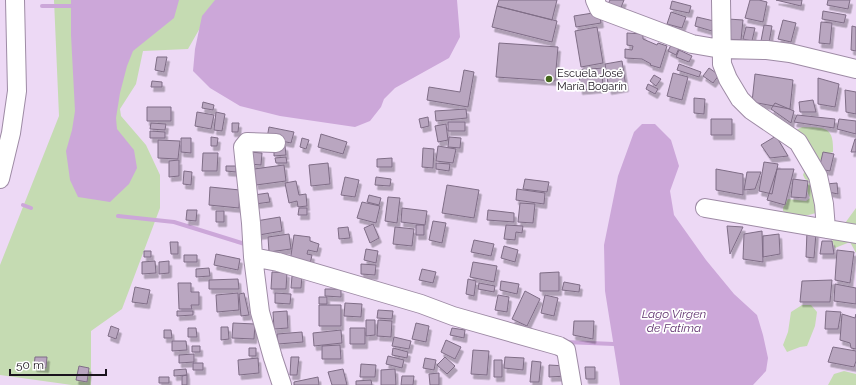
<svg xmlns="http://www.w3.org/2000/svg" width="856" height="385" font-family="Raleway,sans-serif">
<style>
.green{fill:#c5dbb2}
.water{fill:#cca7d9}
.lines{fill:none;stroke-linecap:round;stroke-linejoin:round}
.stream{stroke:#cca7d9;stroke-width:4}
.building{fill:#b9a6c0;stroke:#7f6d86;filter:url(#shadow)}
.minor-casing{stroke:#9e8ba5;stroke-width:20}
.minor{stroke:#fff;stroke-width:18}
.poi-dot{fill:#46671e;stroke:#fff;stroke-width:1.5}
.labels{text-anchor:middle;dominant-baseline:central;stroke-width:3.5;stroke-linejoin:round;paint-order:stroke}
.poi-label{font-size:11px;fill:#1a131d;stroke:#fff;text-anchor:start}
.water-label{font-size:12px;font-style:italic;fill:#60326f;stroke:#fff}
</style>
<defs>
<filter id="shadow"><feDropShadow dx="2.5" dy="4.5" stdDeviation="0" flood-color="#0004"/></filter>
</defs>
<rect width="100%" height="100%" fill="#edd9f5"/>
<path class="green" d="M54,0H216L188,49L143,51L136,84L120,109L121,116L146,145L160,175V208L122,309L91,331V385H72L0,375V265L59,116Z
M802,127C824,128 834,125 833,152L827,154L815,165L796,136V130Z
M808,169L821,212C807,215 796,220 783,211V208L788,199L806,201L810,198L807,191L809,181L805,179L803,175L805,170Z
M856,208V253L850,242L835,248L832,241Z
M802,305H811L817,312L815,326L807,346L800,347L787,352L783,345L788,332L791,312Z
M844,371L856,374V385H828L834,374Z"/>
<path class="water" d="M71,0H179L174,18L133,51L127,66L120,93L116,118L117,129L134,150L137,168L129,184L110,202L78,197L70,180L66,151L72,130L75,111L71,35Z
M215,0H457L460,37L449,58L395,88L384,99L381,107L370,121L355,127L280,116L240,106L210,88L193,71L195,49L202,16Z
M642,124H655L671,140L679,166L670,191L674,215L706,260L734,294L757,315L763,335L768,358L766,371L753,385H620L605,291L604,245L618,176L634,132Z"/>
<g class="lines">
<path class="stream" d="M42,6H71
M23,205L31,208
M118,216L174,222L248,245
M565,342L614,344"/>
</g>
<path class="building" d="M499,0H557L552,20L497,6Z
M610,0H624L620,10L608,4Z
M750,0H759L767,2L763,22L745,18Z
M776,0H802L801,6Z
M828,0H850L848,9L827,5Z
M672,1L691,6L689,13L670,9Z
M497,6L557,21L552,42L492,27Z
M823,11L846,15L844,23L822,19Z
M599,12L601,23L576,27L574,16Z
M671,12L686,17L682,28L667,24Z
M697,17L714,21L712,31L695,26Z
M728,19L743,20L741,40L726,39Z
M783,20L796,23L791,42L778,39Z
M821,22L832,23L830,44L819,43Z
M764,25L772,26L769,43L761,41Z
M852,26L856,27V51L851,50Z
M597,27L603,63L581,67L575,31Z
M746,27L755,28L752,41L743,39Z
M627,33L643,34V39L657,45L658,43L667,46L660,68L650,65L651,64L642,59L625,58V49L632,50L633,46L627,45Z
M499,43L558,47L555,81L496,77Z
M671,45L679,48L676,55L668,51Z
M679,50L692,56L689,62L676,57Z
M157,57H167L164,72L155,70Z
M622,61L626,87L609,90L605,64Z
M679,64L701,72L699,77L677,70Z
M602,68L603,88L580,90L579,70Z
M709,68L719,75L713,83L703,76Z
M464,70L474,72L468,107L427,100L429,87L460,92Z
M673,73L688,77L682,100L667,96Z
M755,74L793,80L790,109L752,102Z
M654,75L661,79L656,86L650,81Z
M818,78L839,84L835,107L818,104Z
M152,81L162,82V87H151Z
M648,84L658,89L655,94L646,89Z
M845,90L856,92V114L846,112Z
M694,98L705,99L704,114L694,113Z
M813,100L816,112H800L799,102Z
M203,102L214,105L213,110L202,108Z
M775,103L794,111L791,123L771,109Z
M147,107H171V121H147Z
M466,109L467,118L436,121L435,111Z
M197,112L214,115L211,129L195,126Z
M216,112L225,114L222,131L214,130Z
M797,115L835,119L834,128L794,122Z
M428,117L429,126L421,128L419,119Z
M711,119H732V135H711Z
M839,119L856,121V134L837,129Z
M448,122H465V131H448Z
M151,123L166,124L165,130L150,129Z
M232,123H239L238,132H232Z
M446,124L448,140L438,142L435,126Z
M269,127L294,132L291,143L267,138Z
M150,131L165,132V138H150Z
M321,134L347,142L343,154L318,147Z
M776,136L788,156L770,158L761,145Z
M211,137L218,138L217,146H211Z
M449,137L461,138L460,148L448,147Z
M181,138H191V153L181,152Z
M302,138L309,140L306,149L300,147Z
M855,139H856V152H851Z
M158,140L180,141L178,159L158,158Z
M285,146L286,155L274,156V147Z
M438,146L456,149L453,163L436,161Z
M423,148L434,149L433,168L422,167Z
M250,152L262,153L261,165L249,164Z
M823,152L834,154L830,171L819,169Z
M203,153H218L217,171H202Z
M286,157L287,163H276L275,158Z
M392,158V167H377V159Z
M179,160V176L169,177V161Z
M764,162L778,164L772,194L759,191Z
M328,163L330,184L311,186L309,165Z
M436,163L450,164L449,171L436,169Z
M284,165L286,181L256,185L254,169Z
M226,166H236V172L226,171Z
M716,169L743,174V195L716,190Z
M777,169H794L785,205L767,200Z
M184,171L192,172L191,185L183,184Z
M747,172H761L755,189L744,190Z
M345,177L359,180L355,197L341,195Z
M376,177L391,179L390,186L375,185Z
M525,179L549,182L547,192L523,189Z
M793,179L808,181L806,198L791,197Z
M296,181L299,195L306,194L307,206L298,207L297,201L289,203L285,183Z
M837,183L838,194L828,192L826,184Z
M447,185L479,190L474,218L442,213Z
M210,187L240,190L239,208L209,205Z
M517,189L545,193L544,204L516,200Z
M268,193L270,202L255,204L254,195Z
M369,195L381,198L379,205L367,202Z
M388,197L400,198L397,223L385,221Z
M362,202L380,206L376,223L357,218Z
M520,203L535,204L533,223L518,222Z
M299,208H307V215H298Z
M402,208L427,211L425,225L401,222Z
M187,210H197L196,221L186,220Z
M488,210L514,213V222L487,220Z
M216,211H224V222H216Z
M280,217L282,231L259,235L256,221Z
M433,221L446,223L442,243L429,240Z
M373,224L379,238L370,243L364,228Z
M416,225H424V235H416Z
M506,225L523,226L522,233L516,232L515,240L504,239Z
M727,226L743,227L730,254Z
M348,227L350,238L339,239L338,228Z
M395,227L414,229L412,246L393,244Z
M762,231L763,262L743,259L744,234Z
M807,231L816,233L814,258L806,257Z
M289,234L291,249L269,252L268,237Z
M779,234L780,254L763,257V236Z
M294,235L310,237V241L319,244L317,252L308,250L307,254L312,255L309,269L290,262Z
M474,240L494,244L491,256L471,252Z
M822,241H832L834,254H820Z
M170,242H178V254H171Z
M504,246L518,250L515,262L501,258Z
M366,249L378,251L376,263L364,260Z
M837,250L854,252L850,283L835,280Z
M144,251H151V257H144Z
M216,254L240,259L238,270L214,265Z
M184,255H197V262H184Z
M155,261L156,273L142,274V262Z
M169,261V273L159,274V262Z
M473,262L497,266L494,282L470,277Z
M361,264L376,265L375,275L361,274Z
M209,268L210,276L196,277V269Z
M422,269L436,272L433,283L419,280Z
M272,272L287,273L286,289H271Z
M559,272V291H540V273Z
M292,276H302L301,288H291Z
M238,279L239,289H209V280Z
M468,279L476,281L474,296L466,294Z
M832,280L830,302H800L802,281Z
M501,281L519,284L517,294L500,290Z
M564,282L580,285L579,292L562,290Z
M178,283H191V292H199V305H191L192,309H179Z
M479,283L495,286L494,292L478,289Z
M835,284L856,288V304L834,301Z
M135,287L150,290L147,304L132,302Z
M325,289H341V297L325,296Z
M525,291L540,299L527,326L512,319Z
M238,293L239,310L217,312L216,295Z
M244,293L249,315L241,316L239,294Z
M275,293L291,294L290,304L275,303Z
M498,295L509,297L507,312L495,310Z
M545,295L558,298L554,316L541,313Z
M319,297H327V304H319Z
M345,303L362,304L361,317L344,316Z
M319,305H341V326H319Z
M378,310L393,311L392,319L377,318Z
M177,311H193V315L177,316Z
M287,311L288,328L274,329L273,312Z
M826,311L841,312L838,329H825Z
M842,314L855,318L856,314V349L851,348L850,343L840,340Z
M366,320H375V335L366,336Z
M378,320L392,321L391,337L377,336Z
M574,321H594L593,339L573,335Z
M233,323L255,324L254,339L232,338Z
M416,323L429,326L426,342L412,339Z
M111,326L119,329L116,339L108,336Z
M221,327H228L229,339L221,340Z
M188,328H196L197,337H188Z
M350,328H365V344H350Z
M452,328L465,330L464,338L450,335Z
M164,330H171L172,338H164Z
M341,330L342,343L314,346L313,333Z
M302,332L303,342L278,344L277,334Z
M394,337L411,341L409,349L392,346Z
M446,340L461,347L455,359L441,352Z
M172,341H186L187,350L172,351Z
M340,345L341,359H322V346Z
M192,346H200V352H192Z
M833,347L856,351V361L854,367L828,362Z
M249,348H256V356H249Z
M393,348L408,352L407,358L392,355Z
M473,350L489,351L487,375L471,374Z
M194,354V362L179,363V355Z
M388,356L404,360L402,368L386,364Z
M35,357H47L46,368L34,367Z
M291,357H299L297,375H290Z
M445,357L455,366L447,374L437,365Z
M505,357L524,358L523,370L504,368Z
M258,358L259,373L239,375L238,360Z
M425,358L436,360L434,370L423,368Z
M494,360H502V377H494Z
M532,361L541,362L539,382H530Z
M193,363H203V370H193Z
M361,364L376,365L375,377H360Z
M549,365L566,366L567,376L549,377Z
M79,366L89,368L87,382L76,380Z
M585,367H595V379H586Z
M186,369L187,375L174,376V370Z
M343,369L347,385H332L328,372Z
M395,369L396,385H381V370Z
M439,373V385H430L429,374Z
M187,375V385H182V376Z
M402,376H414L413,385H401Z
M159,377H169V383H159Z
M318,377L319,385H294V382Z
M371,380L372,385H356V381Z"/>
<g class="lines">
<g class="minor-casing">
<path id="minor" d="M595,0L599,9L692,44L721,49L767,50L790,53L856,69
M721,0L722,64L728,79L740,99L751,110L798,142L818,176L824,204L826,229
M276,143L247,142L243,147L251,223L253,257L260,312L273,358L282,385
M0,179L11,133L17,91L15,0
M705,208L856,234
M253,257L278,262L421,304L453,316L559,346L566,350L572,385"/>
</g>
<use href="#minor" class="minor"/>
</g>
<circle class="poi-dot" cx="549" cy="79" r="4"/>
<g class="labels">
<g class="poi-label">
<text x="557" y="73">Escuela José<tspan x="557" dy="13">María Bogarín</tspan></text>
</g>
<g class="water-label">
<text x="674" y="314">Lago Virgen<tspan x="674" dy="14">de Fatima</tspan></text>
</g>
</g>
<path d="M10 369v6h96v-6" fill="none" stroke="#1a131d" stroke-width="2"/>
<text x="16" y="369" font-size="12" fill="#1a131d" stroke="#ffffff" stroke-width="3" paint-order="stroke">50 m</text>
</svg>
